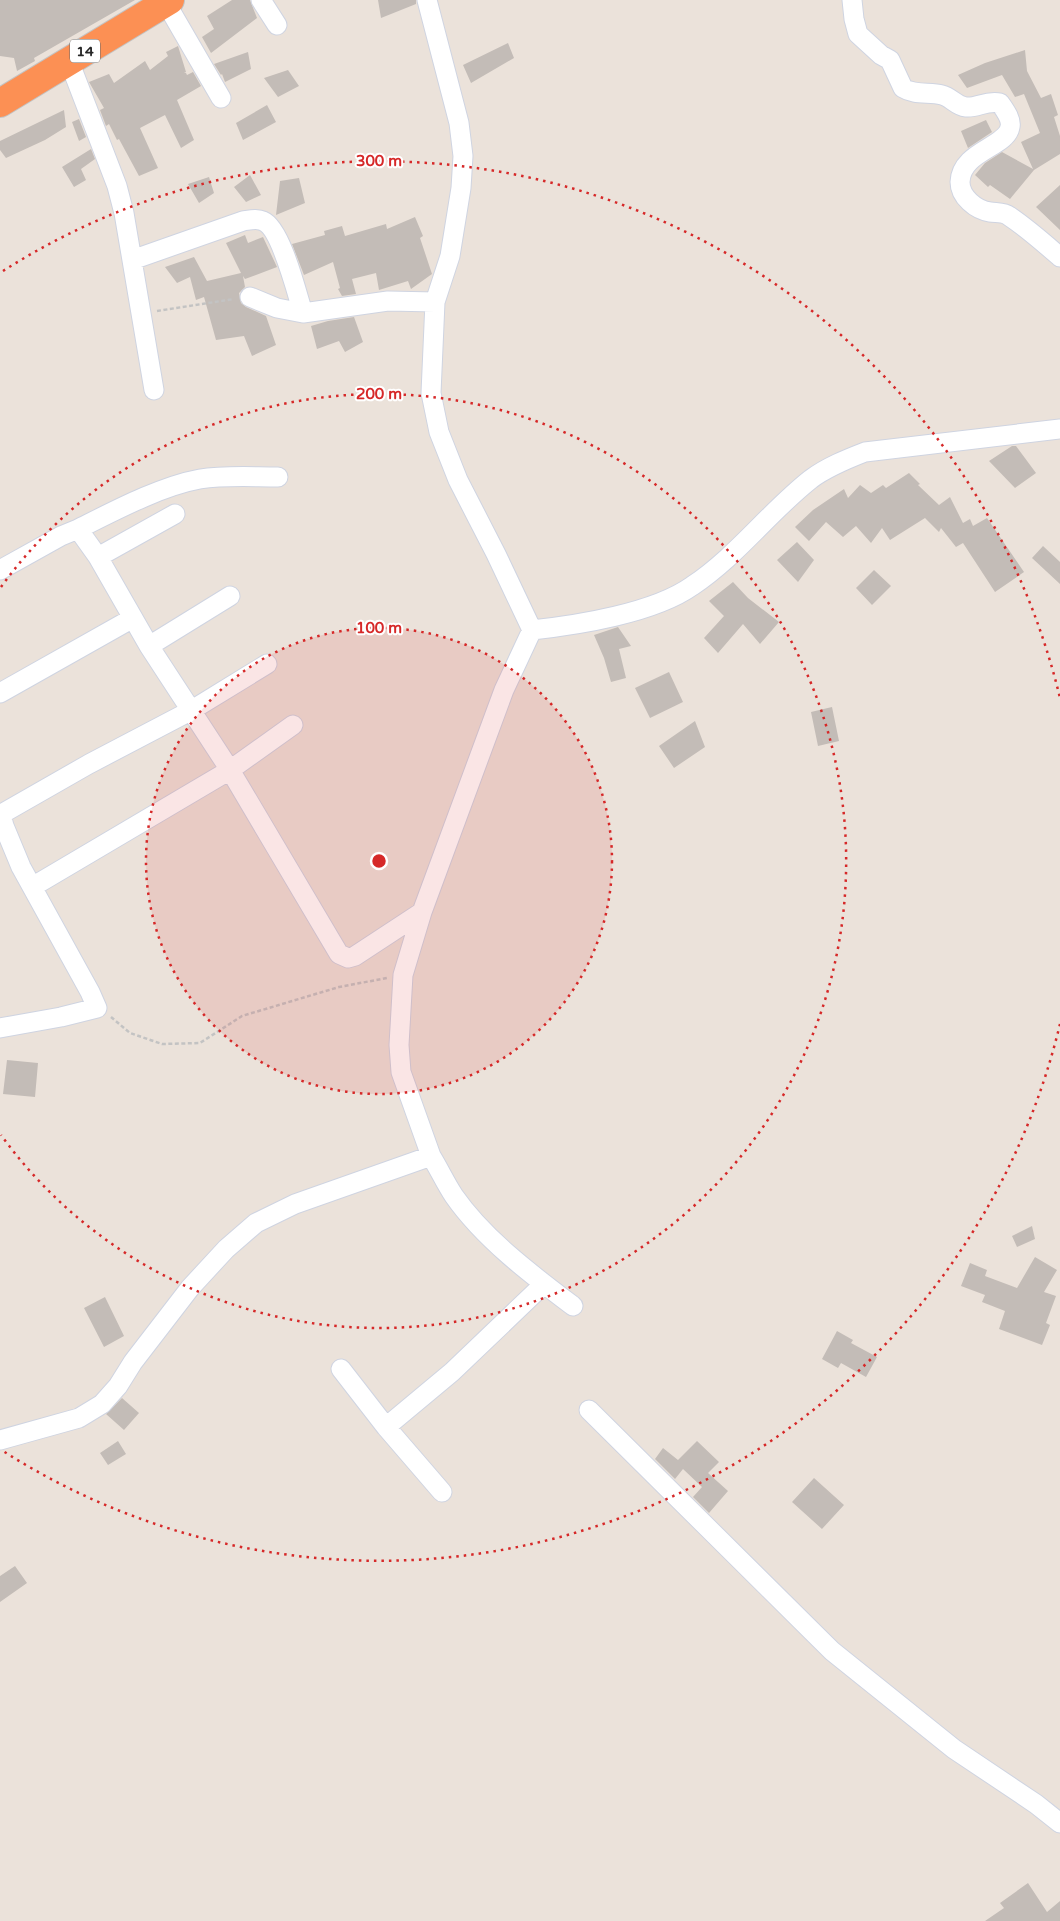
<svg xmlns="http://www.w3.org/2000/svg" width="1060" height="1921" font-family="'Varela Round',sans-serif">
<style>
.building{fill:#c3bcb7}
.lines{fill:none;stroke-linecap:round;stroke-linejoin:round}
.street-casing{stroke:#cfd4e1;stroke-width:21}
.highway-casing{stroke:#c3c3c3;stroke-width:30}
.path{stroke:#c3c3c3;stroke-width:2.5;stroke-dasharray:4 2.5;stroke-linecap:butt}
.street{stroke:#fff;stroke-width:19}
.highway{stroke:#fc9054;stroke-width:28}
.ring{fill:none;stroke:#d62828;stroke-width:2.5;stroke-dasharray:2.5 5}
.labels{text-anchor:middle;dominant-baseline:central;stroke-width:4;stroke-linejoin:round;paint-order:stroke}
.shield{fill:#fff;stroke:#686868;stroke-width:1}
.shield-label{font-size:14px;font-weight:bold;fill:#282828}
.centre{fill:#d62828;stroke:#fff;stroke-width:2.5}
.ring-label{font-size:15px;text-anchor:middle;font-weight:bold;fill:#d62828;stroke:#fff;stroke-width:4;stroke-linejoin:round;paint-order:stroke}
</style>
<rect width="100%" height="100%" fill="#ebe2da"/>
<path class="building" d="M0,0H135L34,58L35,61L17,71L14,58L0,56Z
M232,0H250L257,18L211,53L202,37L214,29L207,16Z
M378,0H416V4L381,18Z
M508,43L514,58L471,83L463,65Z
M178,46L186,72L184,73H186L187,75L193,72L201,86L177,100L194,140L181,148L165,115L140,128L158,168L139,176L119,139L117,140L109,124L106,126L100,110L104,108L89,82L109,74L114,83L145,61L150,70L168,56L166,52Z
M1025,50L1027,71L1041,98L1051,94L1058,115L1054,117L1060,136V154L1034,170L1010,199L990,185L988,187L975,175L985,163L1002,152L1033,169L1021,142L1040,133L1024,94L1015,97L1002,75L967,88L958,75L985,63Z
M248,52L251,69L225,82L222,74L221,75L214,64Z
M288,70L299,86L278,97L264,78Z
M267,105L276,122L243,140L236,123Z
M64,110L66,127L45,140L6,158L0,150V141Z
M79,119L86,137L79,141L72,122Z
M986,120L992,132L968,148L961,131Z
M91,149L95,159L81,169L86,180L74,187L62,167Z
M250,175L261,195L246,202L234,187Z
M209,177L214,193L199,203L188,184Z
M299,178L305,203L276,215L280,181Z
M1060,185V230L1036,207Z
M415,217L423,236L420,238L432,274L411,289L408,281L379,290L376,273L352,279L356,294L342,296L338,289L340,288L333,262L304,275L292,244L325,235L324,231L342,226L345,236L386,224L387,229Z
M245,235L248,243L263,237L277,267L245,279L243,276L245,287L239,293L241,303L246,307L266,316L276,345L252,356L244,336L216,340L204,297L196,300L190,277L177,283L165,267L194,257L207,281L241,273L226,243Z
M354,317L363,342L345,352L339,341L317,349L311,326L328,321Z
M1012,446H1016L1036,473L1015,488L989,461Z
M909,473L920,484L918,485L939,505L950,497L963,523L970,519L973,526L987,518L1024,572L995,592L963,543L956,547L941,528L939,532L925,518L890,540L882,528L871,543L856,526L843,537L826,522L809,541L795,527L813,510L844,489L848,498L860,485L871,493L883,485L886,488Z
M797,542L814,560L798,582L777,560Z
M1043,546L1060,562V584L1032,558Z
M874,570L891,586L872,605L856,588Z
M733,582L748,598L779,622L760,644L743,624L718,653L704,638L724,616L709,601Z
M618,627L631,646L619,649L626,678L611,682L604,658L594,635Z
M669,672L683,702L650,718L635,688Z
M832,707L839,741L818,746L811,712Z
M695,721L705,747L674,768L659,746Z
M7,1060L38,1063L35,1097L3,1094Z
M1032,1226L1035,1239L1017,1247L1012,1236Z
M1035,1257L1057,1270L1044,1292L1056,1296L1046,1323L1050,1325L1042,1345L999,1329L1005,1311L982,1302L985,1295L961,1286L970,1263L987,1270L985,1276L1017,1288Z
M105,1297L124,1336L104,1347L84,1308Z
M837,1331L853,1340L851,1343L877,1357L866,1377L841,1363L838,1368L822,1359Z
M122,1398L139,1413L124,1430L106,1414Z
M118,1441L126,1454L108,1465L100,1453Z
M697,1441L719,1462L708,1473L728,1491L709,1513L693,1497L702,1487L683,1469L675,1479L655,1459L663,1448L678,1460Z
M814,1478L844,1505L822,1529L792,1502Z
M15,1566L27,1583L0,1602V1576Z
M1028,1883L1047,1912L1060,1901V1921H985L1004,1908L1000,1903Z"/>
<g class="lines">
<g class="street-casing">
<path id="street" d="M261,0L277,25
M427,0L459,123L463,156L461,188L450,256L435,302L431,393L439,432L458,480L496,554L532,630C578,625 654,613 692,586C737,556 769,512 811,479C827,467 847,459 865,452L1060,429
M852,0L854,19L858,34L881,55L890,60L903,88C914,95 929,92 942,95C951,97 956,106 966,107C978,108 986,100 1000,103C1004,109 1012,119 1010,127C1007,147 961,151 960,182C960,197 976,210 990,212C997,213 1004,212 1009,216C1027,228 1044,243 1060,257
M166,3L221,98
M69,61L117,186L124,213L154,390
M132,260L243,221C250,220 257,218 263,221C281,228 297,294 303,313
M250,297L277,308L303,313L388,301L435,302
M78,529C114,511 161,486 200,479C225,475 252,477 278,477
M98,557L175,514
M0,570L61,536L78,529L98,557L149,646L230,770L339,954L348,958L355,956L422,912
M149,646L230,596
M0,693L133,618
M32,887L230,770L293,725
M0,1028L61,1017L97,1008L90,992L21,867L4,826L2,818L5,812L89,764L192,710L267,664
M431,1156L401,1072L399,1045L403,975L422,912L504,690L532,630
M341,1369L386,1427L442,1492
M589,1410L832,1651L954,1749L1036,1804L1060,1823
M386,1427L452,1372L544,1284
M0,1440L79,1418L102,1404L118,1386L133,1362L190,1288L226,1249L256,1223L295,1204L431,1156C439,1169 446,1184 454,1196C484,1239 532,1275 573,1306"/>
</g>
<g class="highway-casing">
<path id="highway" d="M0,103L170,0"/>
</g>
<path class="path" d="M157,311L234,299
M111,1017L130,1033L162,1044L200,1043L242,1016L339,987L387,978"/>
<use href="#street" class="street"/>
<use href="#highway" class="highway"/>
</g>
<circle cx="379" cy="861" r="233" fill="#d62828" fill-opacity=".12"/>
<g class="ring">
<circle cx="379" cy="861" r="233"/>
<path d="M1 587A467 467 0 1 1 1 1135"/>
<path d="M1060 1024A700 700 0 0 1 3 1451M3 271A700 700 0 0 1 1060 698"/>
</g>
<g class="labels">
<rect class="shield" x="70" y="39.5" width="30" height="23" rx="4"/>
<g class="shield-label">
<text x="85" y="51">14</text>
</g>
</g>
<circle cx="379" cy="861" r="8" class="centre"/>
<g class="ring-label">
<text x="379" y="166">300 m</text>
<text x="379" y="399">200 m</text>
<text x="379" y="633">100 m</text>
</g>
</svg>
